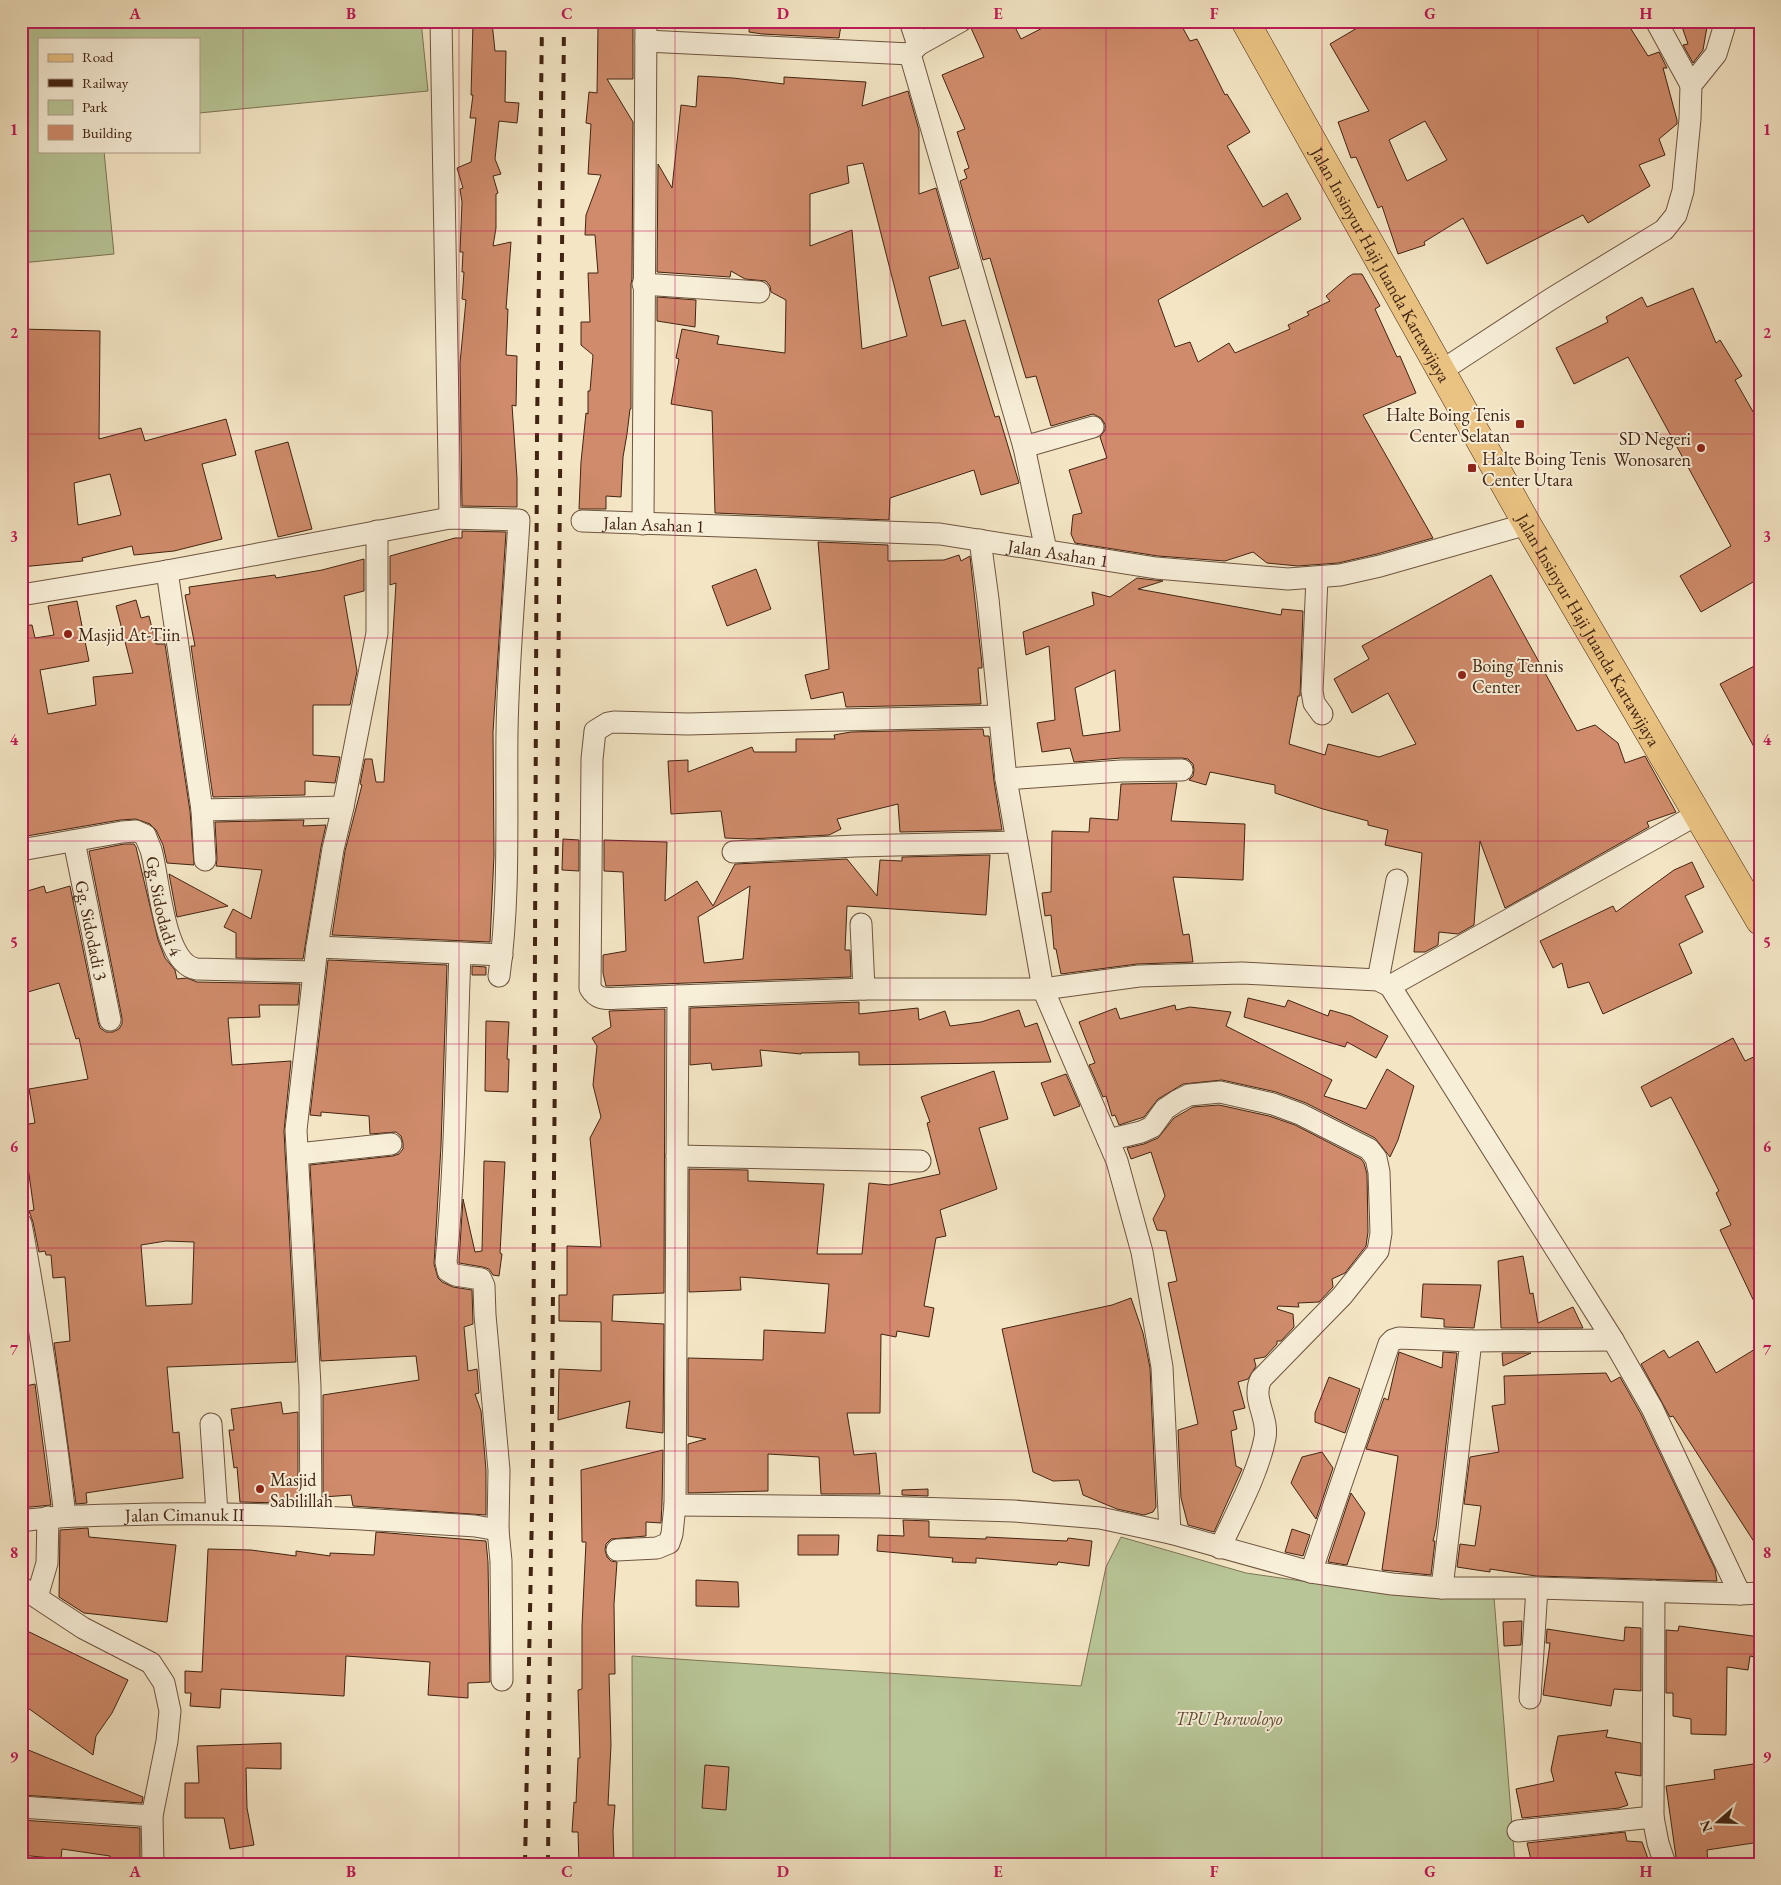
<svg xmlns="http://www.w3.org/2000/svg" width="1781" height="1885" font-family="'EB Garamond',serif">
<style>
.green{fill:#b8c697;stroke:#7d7554}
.building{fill:#cf8b6b;stroke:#422412;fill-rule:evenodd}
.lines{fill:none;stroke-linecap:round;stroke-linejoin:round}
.street-casing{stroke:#6e543f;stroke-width:23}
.primary-casing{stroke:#422412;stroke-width:29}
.street{stroke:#f8efd9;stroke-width:21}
.primary{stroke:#eac382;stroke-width:28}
.rail{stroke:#422412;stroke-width:4;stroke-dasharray:9 9;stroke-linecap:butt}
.grid{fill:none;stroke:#c2185b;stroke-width:1;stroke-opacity:0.55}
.poi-dot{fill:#8f2418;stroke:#f8efd9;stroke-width:2}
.labels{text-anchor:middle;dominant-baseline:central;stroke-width:4;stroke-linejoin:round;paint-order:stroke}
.street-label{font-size:18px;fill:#422412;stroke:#f8efd9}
.poi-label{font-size:18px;fill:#422412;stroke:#f8efd9;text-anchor:start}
.park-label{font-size:18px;font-style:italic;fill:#604c33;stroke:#f8efd9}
.neatline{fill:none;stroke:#c2185b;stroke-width:2}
.grid-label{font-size:16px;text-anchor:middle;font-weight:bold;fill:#c2185b}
</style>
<rect width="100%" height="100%" fill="#f4e6c5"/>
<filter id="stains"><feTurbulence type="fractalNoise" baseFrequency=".004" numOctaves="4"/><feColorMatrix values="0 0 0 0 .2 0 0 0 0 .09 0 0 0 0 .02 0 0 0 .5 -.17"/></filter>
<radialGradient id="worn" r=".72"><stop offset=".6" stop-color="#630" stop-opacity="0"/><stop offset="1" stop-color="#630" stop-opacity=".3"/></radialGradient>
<path class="green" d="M21,21H421L428,91L199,113V39H39V151H104L114,254L21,263Z
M1121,1537L1246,1573L1385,1593L1494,1597L1515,1864H633L632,1656L1081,1686L1106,1567Z"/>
<path class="building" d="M750,21H802L841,25L839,38L762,34L749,32Z
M973,21H1012L1021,39L1056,21H1179L1190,41L1197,39L1225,95L1227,94L1250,132L1227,146L1263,207L1287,193L1301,219L1158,300L1175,347L1190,342L1198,362L1229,343L1235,353L1290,329L1288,325L1309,315L1307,312L1330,301L1326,296L1348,277L1353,274H1362L1380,306L1375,309L1397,357L1400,356L1416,393L1363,415L1433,538L1377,554L1338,563L1298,566L1267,563L1253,552L1225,561L1158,556L1075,543L1071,534L1073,515L1082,513L1069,470L1107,458L1100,437L1105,430V424L1101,418L1093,414L1051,426L1036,376L1026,378L990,258L983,260L960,181L967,178L964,170L969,168L957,132L965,129L942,75L984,57L971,28Z
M1369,21H1626L1648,56L1659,52L1667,68H1663L1677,120V124L1659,139L1665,155L1639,165L1650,186L1588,223L1583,215L1487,264L1463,218L1424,242L1425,245L1398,254L1382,206L1378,208L1356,157L1351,158L1338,122L1369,111L1330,44ZM1425,121L1447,160L1407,181L1389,140Z
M1680,21H1708L1703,50L1693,63L1683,45L1688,44Z
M492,22L495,51H506L505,102L519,103L517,123L499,121L495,159L501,174L493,176L498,193L496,194V228L493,246L511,242L506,309H508L506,355L517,356L516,406L512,405L517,478V507L462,506L460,363L466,300L462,299L464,272H462L463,252H460L462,202L460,189L463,188L457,168L471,162L476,118H470L473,95H471L473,23Z
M598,27H633V79H607L633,122L632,279L631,284V409H630L627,434L623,457L621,497L606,496V509H579L581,462L586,413L588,414V391H590L593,355L581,345V322H590L588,273H598L595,235H585L586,215L601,175L588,174L591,124L586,123L589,92L597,93Z
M698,76L733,78L784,84V77L866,82L862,106L908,91L919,130V194L936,188L959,268L929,277L942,326L965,320L995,417L999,416L1019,483L981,495L974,470L890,498L889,520L715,513L712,411L671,404L679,359L676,358L682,329L719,336L717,344L785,353L786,300L771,292L770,286L766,281L745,279L731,271L730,277L657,272L658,164L672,188L681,105L696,107ZM863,163L907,336L862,349L852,230L810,246V194L849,183L847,166Z
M1693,288L1716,343L1720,340L1742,376L1735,380L1760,424V578L1701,612L1680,576L1731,546L1628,357L1574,384L1556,348L1608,322L1606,317L1642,297L1647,307Z
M657,297L696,300L695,327L657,321Z
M21,329L100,331L99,439L141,428L145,441L226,419L236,455L202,464L222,539L174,551L134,555L132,546L82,558L83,561L21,567ZM110,474L121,515L78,525L74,483Z
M288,442L312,529L278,537L255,451Z
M462,531L506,532L493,732L494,855L490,942L332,935L345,851L362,785L360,784L365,759H372L376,782H384L396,583L390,585V556L455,538H462Z
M818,542L888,545V561L944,560L959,555L961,561L970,556L982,664V668H978L981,704L846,707L843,692L811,699L805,675L829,669Z
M364,559V591L344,596L357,671L350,705H313V755L340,757L335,783L305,781V795L213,797L191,646H195L185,595L190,594L189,587L275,575L276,578L322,570Z
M756,569L771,609L727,626L712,586Z
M1491,575L1577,731L1595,725L1618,743L1625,763L1645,756L1676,812L1647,822L1649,827L1505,908L1480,841L1474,925L1458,934L1439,932L1438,945L1425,952H1414L1422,853L1385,845L1388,830L1368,825V821L1323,809L1275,793V785L1210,772L1206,785L1189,780L1193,776L1194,770L1193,764L1188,759L1182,758H1121L1074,762L1070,748L1042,752L1037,723L1055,720L1049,646L1026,655L1023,632L1094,605L1092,592L1110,597L1137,578L1163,581L1138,589L1281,615L1282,609L1303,611L1300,696H1298L1289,744L1325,755L1328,744L1379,757L1416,744L1388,693L1352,713L1334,679L1369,659L1362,646ZM1115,670L1120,731L1083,736L1075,688Z
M136,600L141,618L149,616L156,644H165L190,811L194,865L167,863L163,845L156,830L150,824L136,819L120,820L21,837V802L25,801L21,780V626L32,625L35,638L54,635L48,606L77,601L89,661L40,670L48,714L96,705L93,677L133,673L116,606Z
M1760,663V758L1720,684Z
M983,729L984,736H989L994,781L1002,830L900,832L898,804L837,819L841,829L829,835L749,839L725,838L721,811L671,814L668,761L688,760V772L752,747L754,752H796V739H835L834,735L851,732Z
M1177,783L1171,821L1245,824L1243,880L1173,877L1183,935L1189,934L1193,962L1137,964L1061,974L1056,949H1054L1051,915L1045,916L1042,893L1051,892L1052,831L1089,832L1090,818L1118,820L1121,784Z
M304,820L303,826L326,825L321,847L303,959L236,958V933L224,927L233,909L251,919L262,870L216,866L217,859L215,822Z
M563,839L579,840V871L562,870Z
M604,840L667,842L665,901L697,881L713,906L735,864L847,859L877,896L880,860L902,861V857L990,855L986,915L847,906L845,950H850L851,977L606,986L603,973V955L626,951L623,872L604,871ZM750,886L743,959L704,963L698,917Z
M124,844H134L136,847L158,940L165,958L175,970L177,979L187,978L197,982L300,984L298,1005H259L260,1017L228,1018L232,1065L291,1061L284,1131L296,1362L167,1367L173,1433L179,1432L183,1478L86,1493L87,1503L76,1504L54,1343L70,1341L65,1277L53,1278L51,1255H46L45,1251L39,1252L33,1222L29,1211L34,1210L22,1125L35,1123L29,1089L88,1079L79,1038L76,1039L59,983L21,994V893L44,886L46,893L70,886L98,1022L100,1028L106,1032H113L119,1029L122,1024V1018L89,851ZM166,1241L194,1242L192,1304L146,1306L141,1245Z
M1692,862L1704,887L1685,896L1703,932L1679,944L1692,973L1603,1014L1589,982L1568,988L1562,963L1553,968L1540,941L1613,906L1616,912L1674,870Z
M169,874L228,906L177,917Z
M328,960L447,965L441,1146L434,1264L438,1278L442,1282L453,1287L472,1290L473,1324L464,1327L468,1371L477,1369L479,1393L475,1394L481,1411L486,1470V1515L353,1506L351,1495L323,1497V1395L419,1380L416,1356L321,1361L310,1165L393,1156L399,1154L403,1149V1143L401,1136L396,1132L370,1134L369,1116L321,1112V1116L310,1115Z
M472,966L486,967V975H472Z
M1248,998L1285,1007L1288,1000L1328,1016L1330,1010L1351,1016L1388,1036L1376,1058L1347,1042L1345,1047L1244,1017Z
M859,1002V1014L918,1008L919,1020L945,1011L950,1026L981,1022L1019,1010L1025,1027L1037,1023L1051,1062L859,1065V1052L801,1053V1054L760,1050L762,1066L712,1070L711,1063L690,1065V1008Z
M1175,1005L1176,1010L1190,1007L1231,1012L1226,1026L1332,1080L1324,1096L1366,1109L1387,1069L1414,1086L1398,1140L1390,1157L1375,1138L1306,1103L1276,1092L1222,1080L1183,1084L1158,1099L1144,1117L1119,1125L1115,1115L1112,1116L1106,1096L1103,1097L1089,1065L1095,1063L1079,1022L1116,1008L1120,1019Z
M665,1009L664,1293L613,1295L612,1321L664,1324L663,1433L626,1428L630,1401L558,1420L559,1369L601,1371V1322L559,1321V1295H567V1246L601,1247L590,1138L601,1117L593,1085L597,1046L592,1038L611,1027L609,1011Z
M486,1021L509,1022L507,1059H509L508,1092L485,1091Z
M1733,1038L1745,1061L1760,1054V1314L1720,1230L1731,1225L1716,1193L1719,1191L1697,1147L1671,1097L1651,1107L1641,1087Z
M994,1071L1008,1119L979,1128L997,1189L940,1210L946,1236L936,1238L924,1306L934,1308L929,1337L897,1331L896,1337L881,1334L880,1413H847L854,1455L876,1453L880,1494H821L819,1457L768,1454V1491L688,1493V1444L706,1439L688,1436V1358L763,1360L764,1330L825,1333L829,1284L740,1277L741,1290L689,1292V1169L748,1170V1181L824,1184L817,1254H862L869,1183L889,1185L940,1174L927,1123L930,1122L921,1097Z
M1066,1074L1080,1106L1054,1116L1041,1083Z
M1219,1105L1269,1116L1295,1125L1361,1159L1364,1163L1367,1174L1368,1232L1366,1246L1345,1273L1332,1279L1333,1287L1319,1302L1298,1303L1299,1307L1278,1306L1277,1309L1293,1314L1294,1327L1281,1341H1277V1344L1265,1357L1254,1359L1256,1366L1248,1379L1238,1382L1245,1408L1233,1411L1237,1429L1231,1431L1236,1466L1242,1469L1214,1532L1188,1525L1181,1498L1178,1430L1198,1424L1168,1283L1177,1281L1166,1231L1157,1230L1153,1219L1165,1196L1151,1152L1131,1159L1127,1148L1144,1144L1158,1138L1174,1118L1193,1107Z
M484,1161L505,1162L500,1253L502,1254L499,1276L493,1275L489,1269L483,1267L459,1263V1261L463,1199L475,1252L482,1251Z
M1523,1256L1530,1294L1533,1293L1538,1323L1573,1307L1583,1328H1501L1498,1261Z
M1423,1284L1481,1285L1474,1328L1444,1327V1319L1421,1317Z
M1131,1298L1143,1333L1150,1368L1156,1507L1153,1512L1144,1515L1117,1509L1083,1495L1079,1480L1053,1481L1033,1472L1002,1329L1112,1305Z
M1698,1341L1716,1373L1760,1346V1551L1673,1416L1670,1417L1641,1364L1664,1350L1669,1358Z
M1399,1352L1442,1368L1443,1352L1457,1353L1436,1528L1433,1541H1435L1431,1575L1382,1570L1398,1456L1366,1449L1384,1398L1388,1400Z
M1502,1353H1531L1503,1366Z
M1606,1373L1611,1382L1620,1377L1641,1414L1715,1569L1717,1581L1536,1576L1490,1569V1572L1457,1567L1460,1544L1475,1546L1481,1506L1464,1504L1470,1457L1499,1452L1492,1406L1505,1404L1504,1376Z
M1329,1377L1360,1389L1345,1433L1315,1422V1413Z
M35,1384L51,1505L21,1508V1387Z
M281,1402L283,1414L298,1412V1498L281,1500V1503L240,1502L237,1467L234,1468L229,1430H234L231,1409Z
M663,1450L662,1504L661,1523L646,1522V1536L611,1539L606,1544L605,1550L607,1557L611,1561L617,1562L614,1604L615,1674H609L611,1745L608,1805H615L613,1831L614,1864H579L578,1832H572L574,1802L576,1803L578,1758H580L578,1690L582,1689V1626L586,1542H582L581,1470Z
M1322,1452L1333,1468L1316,1519L1291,1483L1302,1457Z
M928,1489V1496L902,1495V1490Z
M1351,1493L1365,1513L1347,1565L1328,1562Z
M903,1520L929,1521V1537L986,1539V1537L1067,1541L1068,1538L1092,1541L1089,1566L1058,1562L1057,1565L976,1558V1563L952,1562L953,1558L877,1551L878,1535L904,1536Z
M88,1528L89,1537L176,1545L167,1622L84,1613L59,1597L60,1530Z
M1292,1529L1310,1535L1303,1556L1285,1552Z
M376,1532L486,1541L488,1562L490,1682L468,1683V1698L428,1695L430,1662L346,1656L344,1696L221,1689L220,1708L190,1706L191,1693H185V1671L202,1672L208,1549L251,1550L296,1556V1551L330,1556V1553L374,1555Z
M798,1535H839L838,1555H798Z
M696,1580L738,1582L739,1607L696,1606Z
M1522,1621L1521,1645L1504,1646L1503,1622Z
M1679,1626L1760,1637V1658L1750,1656L1748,1670L1727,1667L1726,1735L1691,1734V1719L1673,1716V1693H1666V1630L1678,1631Z
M1625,1627L1641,1628V1691L1614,1689L1611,1706L1543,1695L1550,1643H1546L1547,1629L1624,1641Z
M21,1628L128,1680L112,1713L96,1736L93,1755L21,1703Z
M1608,1730L1606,1737L1641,1743V1776L1615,1772L1628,1805L1619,1808L1522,1818L1516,1789L1554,1781L1551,1770L1558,1736Z
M281,1743V1769L246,1768L247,1808L254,1845L230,1849L224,1818H185V1783H199L197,1746Z
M21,1747L143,1797L142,1803L21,1795Z
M1760,1763V1842L1707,1850L1708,1864H1677L1666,1786L1715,1779L1714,1770Z
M705,1765L729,1767L726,1810L702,1808Z
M21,1820L140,1828V1860L110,1861V1856L62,1849L61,1859L21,1855Z
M1625,1832L1627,1841L1642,1842L1650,1864H1532L1527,1843Z"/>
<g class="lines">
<g class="street-casing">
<g id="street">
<path d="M441,21L450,518"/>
<path d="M910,21L918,45L910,54L1024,447L1046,550"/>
<path d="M1656,21L1691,85"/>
<path d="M646,41L910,54"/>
<path d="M918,45L961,21"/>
<path d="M643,284L759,292"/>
<path d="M1441,371L1551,299L1664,230L1676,215L1683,191L1690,119L1691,85L1716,54L1726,21"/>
<path d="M1024,447L1093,427"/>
<path id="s1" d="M582,521L940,534L1156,568L1288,579L1340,575L1380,566L1527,524"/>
<path d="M643,524L646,21"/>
<path d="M980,540L988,599L1006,779L1043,989L1117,1161L1142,1252L1162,1367L1170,1533"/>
<path d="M167,571L202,810L205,860"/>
<path d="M1317,578L1312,691L1314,703L1322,714"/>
<path d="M21,595L167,571L450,518L519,520C515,590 508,662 507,733C506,812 510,898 499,976"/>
<path d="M998,716L688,724L614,722L608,723L595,731L592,759L590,988C598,1002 609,998 624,998L864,989H1043L1139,976L1242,973L1378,980L1390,986L1613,1340L1652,1408L1740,1594"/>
<path d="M1006,779L1121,771L1182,770"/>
<path d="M202,810L343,807"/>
<path id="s2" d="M74,841L110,1020"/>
<path id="s3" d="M21,850L122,832L136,831L145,835C147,840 149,845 151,850C159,876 163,965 197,969L314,972"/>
<path d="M733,852L855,846L1017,842"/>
<path d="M861,924L864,989"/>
<path d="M317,947L460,953"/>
<path d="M502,955L460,953C456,1056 456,1159 446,1262L448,1271L455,1275L481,1279L484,1286L485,1315L499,1470L498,1530L501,1561L502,1680"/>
<path d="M1378,980L1397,880"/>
<path d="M1390,986L1698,814"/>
<path d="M1108,1140L1141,1132L1152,1127L1165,1109L1177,1101L1189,1095L1220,1092L1273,1104L1300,1114L1369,1149L1376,1158L1379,1172L1381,1233L1378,1251L1342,1296L1261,1379C1251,1399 1269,1417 1265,1438C1258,1474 1235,1515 1220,1548"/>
<path d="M298,1154L391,1144"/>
<path d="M677,1156L920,1161"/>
<path d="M21,1224C39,1321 54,1418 65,1516"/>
<path d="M1471,1341L1613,1340"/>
<path d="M211,1424L217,1513"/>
<path d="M675,1505L880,1507L1014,1511L1100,1518L1170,1533L1311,1572L1392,1584L1442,1588H1537L1740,1594L1760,1593"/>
<path d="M311,1515L310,1386L296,1130L317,947L333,849L343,807L377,633V531"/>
<path id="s4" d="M21,1521C65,1515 109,1515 153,1514C262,1512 367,1519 475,1526L498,1530"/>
<path d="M617,1550L657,1548L669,1543L672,1534L675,1505L678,996"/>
<path d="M1311,1572L1389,1344L1393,1340L1399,1338L1471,1341L1442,1588"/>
<path d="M21,1587L83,1628L151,1663L164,1683L170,1711L167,1741L152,1816L153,1864"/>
<path d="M37,1597L47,1563L48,1517"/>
<path d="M1530,1698L1537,1588"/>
<path d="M21,1807L152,1816"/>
<path d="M1653,1817L1654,1591"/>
<path d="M1518,1831L1653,1817L1658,1843L1665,1864"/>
</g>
</g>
<g class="primary-casing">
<g id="primary">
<path id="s5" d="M1245,21L1527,524L1760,921"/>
</g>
</g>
<use href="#street" class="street"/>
<use href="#primary" class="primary"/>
<path class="rail" d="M525,1864L533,1461L537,433L542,21
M548,1864L564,21"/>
</g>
<path class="grid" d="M243,21V1864M459,21V1864M675,21V1864M890,21V1864M1106,21V1864M1322,21V1864M1538,21V1864M21,231H1760M21,434H1760M21,638H1760M21,841H1760M21,1044H1760M21,1248H1760M21,1451H1760M21,1654H1760"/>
<g class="poi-dot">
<rect x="1515" y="419" width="10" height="10" rx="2.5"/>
<circle cx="1701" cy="448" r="5"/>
<rect x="1467" y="463" width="10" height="10" rx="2.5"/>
<circle cx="68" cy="634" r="5"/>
<circle cx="1462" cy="675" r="5"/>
<circle cx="260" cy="1489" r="5"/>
</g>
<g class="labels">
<g class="street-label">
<text stroke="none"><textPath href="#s5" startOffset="279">Jalan Insinyur Haji Juanda Kartawijaya</textPath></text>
<text stroke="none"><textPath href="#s1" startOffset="72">Jalan Asahan 1</textPath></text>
<text stroke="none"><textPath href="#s1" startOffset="478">Jalan Asahan 1</textPath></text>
<text stroke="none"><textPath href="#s5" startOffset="699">Jalan Insinyur Haji Juanda Kartawijaya</textPath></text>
<text stroke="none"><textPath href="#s3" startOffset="200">Gg. Sidodadi 4</textPath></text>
<text stroke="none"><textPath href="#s2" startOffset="91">Gg. Sidodadi 3</textPath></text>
<text stroke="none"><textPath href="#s4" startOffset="164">Jalan Cimanuk II</textPath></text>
</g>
<g class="poi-label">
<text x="1510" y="414" text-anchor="end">Halte Boing Tenis<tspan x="1510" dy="21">Center Selatan</tspan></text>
<text x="1691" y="438" text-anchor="end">SD Negeri<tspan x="1691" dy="21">Wonosaren</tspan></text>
<text x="1482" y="458">Halte Boing Tenis<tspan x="1482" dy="21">Center Utara</tspan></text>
<text x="78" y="634">Masjid At-Tiin</text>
<text x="1472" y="665">Boing Tennis<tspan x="1472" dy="21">Center</tspan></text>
<text x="270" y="1479">Masjid<tspan x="270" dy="21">Sabilillah</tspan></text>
</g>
<g class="park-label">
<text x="1229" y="1718">TPU Purwoloyo</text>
</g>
</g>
<rect width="1781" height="1885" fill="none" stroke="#f4e6c5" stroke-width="55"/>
<rect x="38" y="38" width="162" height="115" fill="#f8efd9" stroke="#af9e89"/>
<rect x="48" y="54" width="25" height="8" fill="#eac382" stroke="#af9e89"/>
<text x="82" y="62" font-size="15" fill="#422412">Road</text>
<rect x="48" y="79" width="25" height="8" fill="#422412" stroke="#af9e89"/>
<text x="82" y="88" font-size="15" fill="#422412">Railway</text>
<rect x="48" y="100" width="25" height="15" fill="#b8c697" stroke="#af9e89"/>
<text x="82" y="112" font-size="15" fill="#422412">Park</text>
<rect x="48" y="125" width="25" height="15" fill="#cf8b6b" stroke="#af9e89"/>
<text x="82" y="138" font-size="15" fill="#422412">Building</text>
<g transform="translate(1718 1822) rotate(250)" stroke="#f8efd9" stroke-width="4" paint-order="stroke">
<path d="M0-4L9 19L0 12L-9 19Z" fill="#422412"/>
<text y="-8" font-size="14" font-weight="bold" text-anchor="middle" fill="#422412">N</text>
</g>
<rect x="28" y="28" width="1726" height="1830" class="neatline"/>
<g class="grid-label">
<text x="135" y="19">A</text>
<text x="351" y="19">B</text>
<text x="567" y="19">C</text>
<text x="783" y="19">D</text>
<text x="998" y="19">E</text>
<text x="1214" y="19">F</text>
<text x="1430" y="19">G</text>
<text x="1646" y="19">H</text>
<text x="14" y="135">1</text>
<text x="1767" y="135">1</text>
<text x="14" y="338">2</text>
<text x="1767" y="338">2</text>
<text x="14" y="542">3</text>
<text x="1767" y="542">3</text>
<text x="14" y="745">4</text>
<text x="1767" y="745">4</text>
<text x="14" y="948">5</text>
<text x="1767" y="948">5</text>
<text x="14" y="1152">6</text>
<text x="1767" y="1152">6</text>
<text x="14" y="1355">7</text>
<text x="1767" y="1355">7</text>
<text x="14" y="1558">8</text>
<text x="1767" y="1558">8</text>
<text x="14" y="1762">9</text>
<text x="1767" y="1762">9</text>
<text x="135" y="1877">A</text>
<text x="351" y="1877">B</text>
<text x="567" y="1877">C</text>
<text x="783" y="1877">D</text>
<text x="998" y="1877">E</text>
<text x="1214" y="1877">F</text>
<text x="1430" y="1877">G</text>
<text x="1646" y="1877">H</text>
</g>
<rect width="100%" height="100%" filter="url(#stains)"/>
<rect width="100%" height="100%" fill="url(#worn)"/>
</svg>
